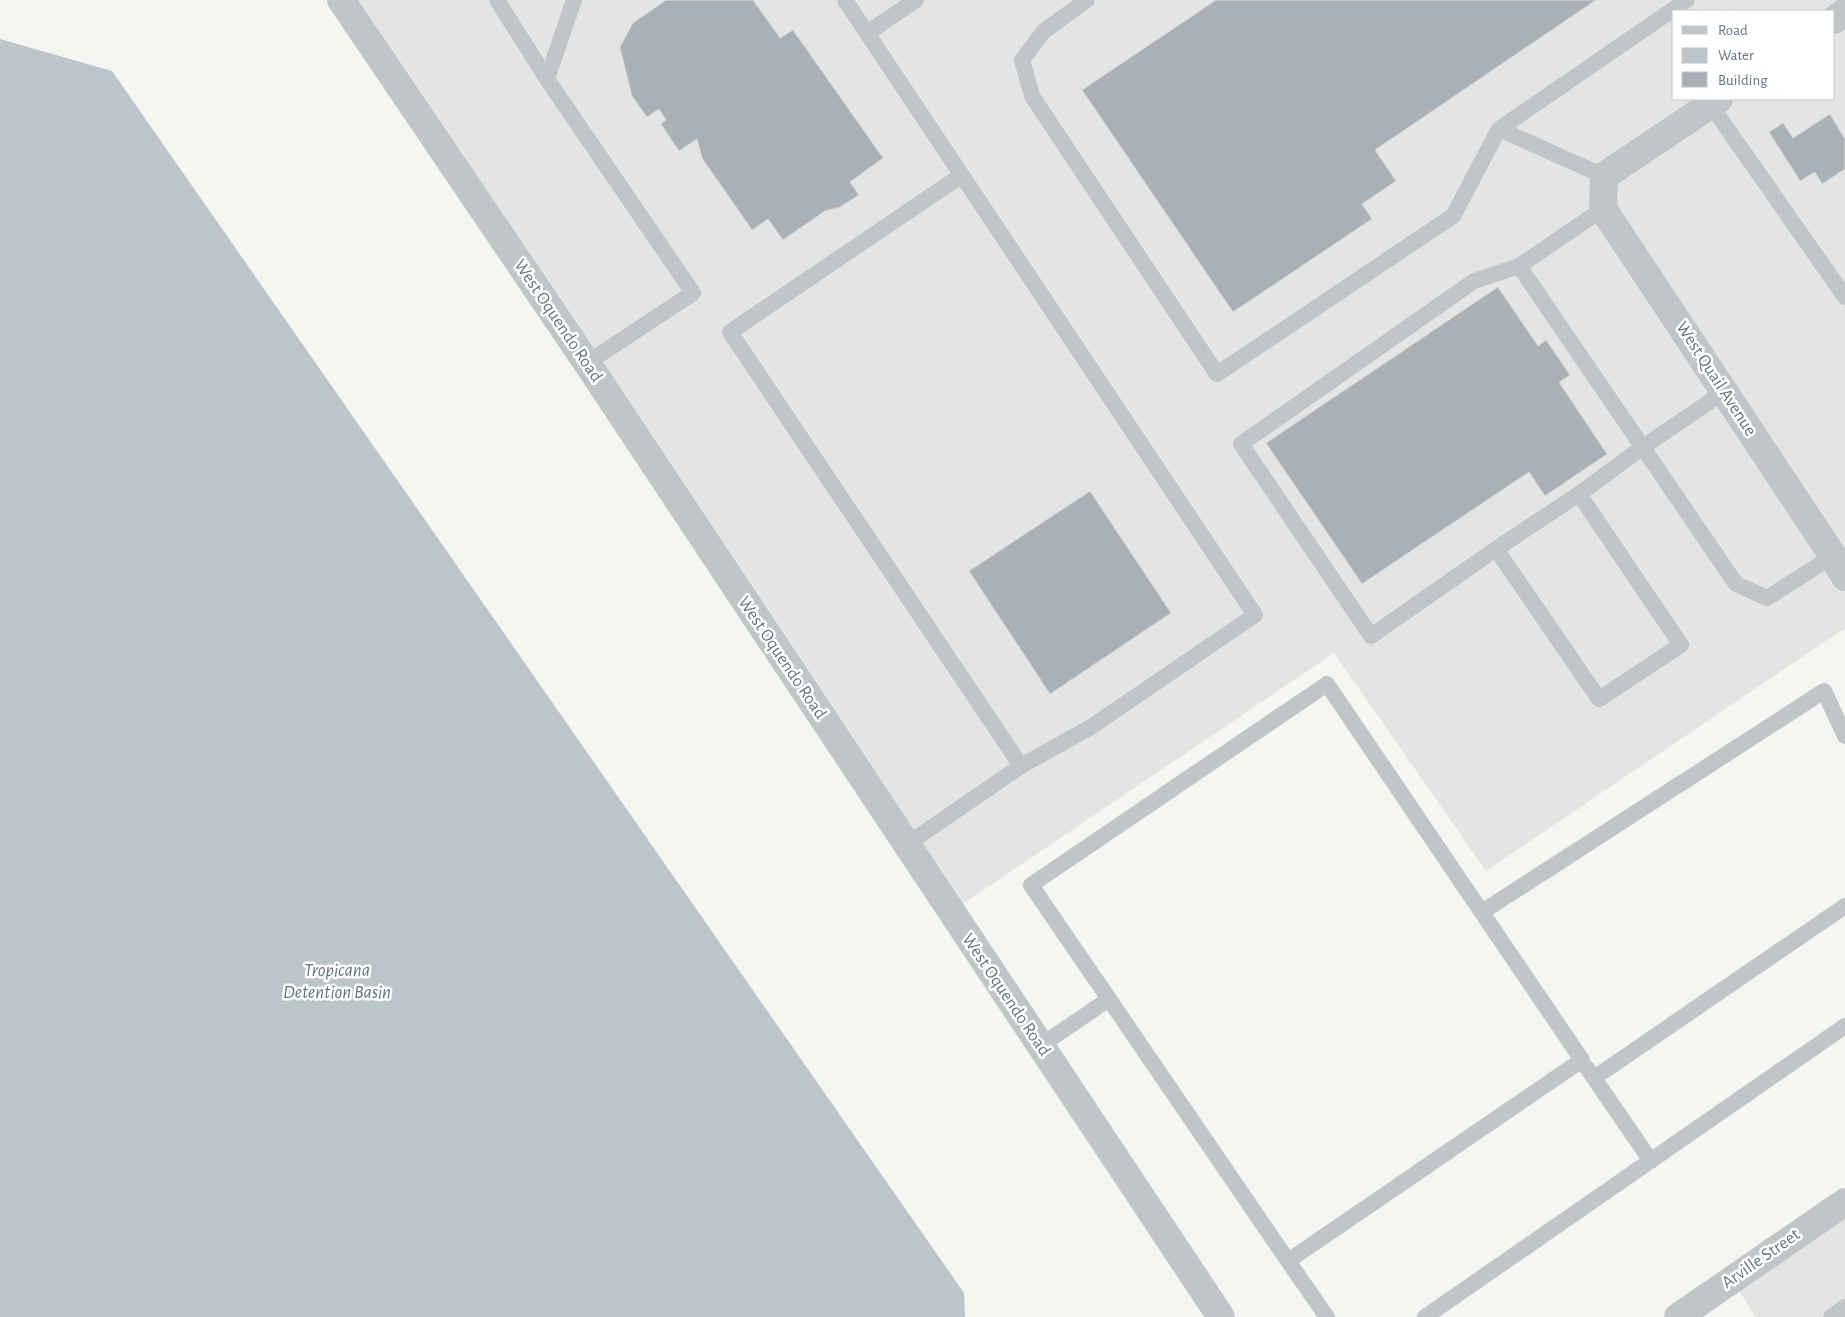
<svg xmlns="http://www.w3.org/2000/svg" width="1845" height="1317" font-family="'Alegreya Sans',sans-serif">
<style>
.built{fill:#e3e4e3;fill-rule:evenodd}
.water{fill:#bbc5ca}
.building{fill:#aab1b6;stroke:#d7d7d4}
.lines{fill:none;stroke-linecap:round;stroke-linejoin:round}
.lane{stroke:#c1c5c8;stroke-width:16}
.street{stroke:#c1c5c8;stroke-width:28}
.labels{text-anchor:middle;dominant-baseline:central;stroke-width:5;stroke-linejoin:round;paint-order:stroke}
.street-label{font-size:18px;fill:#657482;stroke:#fff}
.water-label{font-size:19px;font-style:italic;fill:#60757f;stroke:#fff}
</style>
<rect width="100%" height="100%" fill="#f5f5f2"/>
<path class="built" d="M341,0H1845V628L1486,871L1334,653L954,910ZM1674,11H1834V99H1674Z
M1845,1212V1317H1756L1739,1291Z"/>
<path class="water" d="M0,39L112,71L964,1293L965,1317H0Z"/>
<path class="building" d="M666,0H753L780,38L793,30L883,158L850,182L859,195L840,207L825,211L783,240L768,219L752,230L702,158L697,139L679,151L661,124L666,120L659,109L647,117L632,96L620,47L633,23Z
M1216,0H1596L1375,150L1396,181L1362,204L1372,219L1233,312L1082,90Z
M1830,114L1845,139V169L1822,184L1815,172L1800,181L1769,132L1783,123L1793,138Z
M1498,287L1538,346L1546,340L1570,375L1559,382L1607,454L1545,496L1529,472L1362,584L1266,443Z
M1090,491L1171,613L1050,694L969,571Z"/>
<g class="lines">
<path class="lane" d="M497,0L547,79L693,293L587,363
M845,0L1255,615L1091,727L1021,766L906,845
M1087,0L1044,31L1022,60L1032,96L1217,374L1453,216L1499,129L1687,0
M867,33L916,0
M547,79L574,0
M1710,104L1845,297
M1499,129L1604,176
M962,175L730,332L1021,766
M1603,209L1519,266L1736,584L1767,598L1833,556
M1519,266L1474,281L1241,444L1371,636L1496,549L1579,494L1643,447L1724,392
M1496,549L1599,699L1681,645L1579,494
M1482,912L1824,691L1845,736
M1040,1046L1109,999L1031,885L1327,684L1582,1060L1288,1261L1109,999
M1587,1068L1651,1161
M1594,1078L1845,906
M1288,1261L1327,1317
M1425,1317L1845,1026
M1831,1317L1845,1307"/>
<path class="street" d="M341,0L587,363L1221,1317
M1834,20L1845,12
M1719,99L1604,176L1603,209L1833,556L1845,577
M1678,1317L1845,1202"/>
</g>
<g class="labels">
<g class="street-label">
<text transform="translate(558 321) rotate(56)">West Oquendo Road</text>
<text transform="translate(1716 379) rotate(57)">West Quail Avenue</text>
<text transform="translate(782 658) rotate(56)">West Oquendo Road</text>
<text transform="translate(1006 995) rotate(56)">West Oquendo Road</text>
<text transform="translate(1761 1259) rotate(-35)">Arville Street</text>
</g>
<g class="water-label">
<text x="337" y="970">Tropicana<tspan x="337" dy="22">Detention Basin</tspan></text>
</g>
</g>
<rect x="1672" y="10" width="162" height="90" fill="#ffffff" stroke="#c1c7cd"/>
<rect x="1682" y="26" width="25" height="8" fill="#c1c5c8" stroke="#c1c7cd"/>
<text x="1718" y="35" font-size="15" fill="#657482">Road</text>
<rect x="1682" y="48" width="25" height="15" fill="#bbc5ca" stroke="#c1c7cd"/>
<text x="1718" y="60" font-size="15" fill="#657482">Water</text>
<rect x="1682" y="72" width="25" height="15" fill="#aab1b6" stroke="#c1c7cd"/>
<text x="1718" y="85" font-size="15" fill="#657482">Building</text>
</svg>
